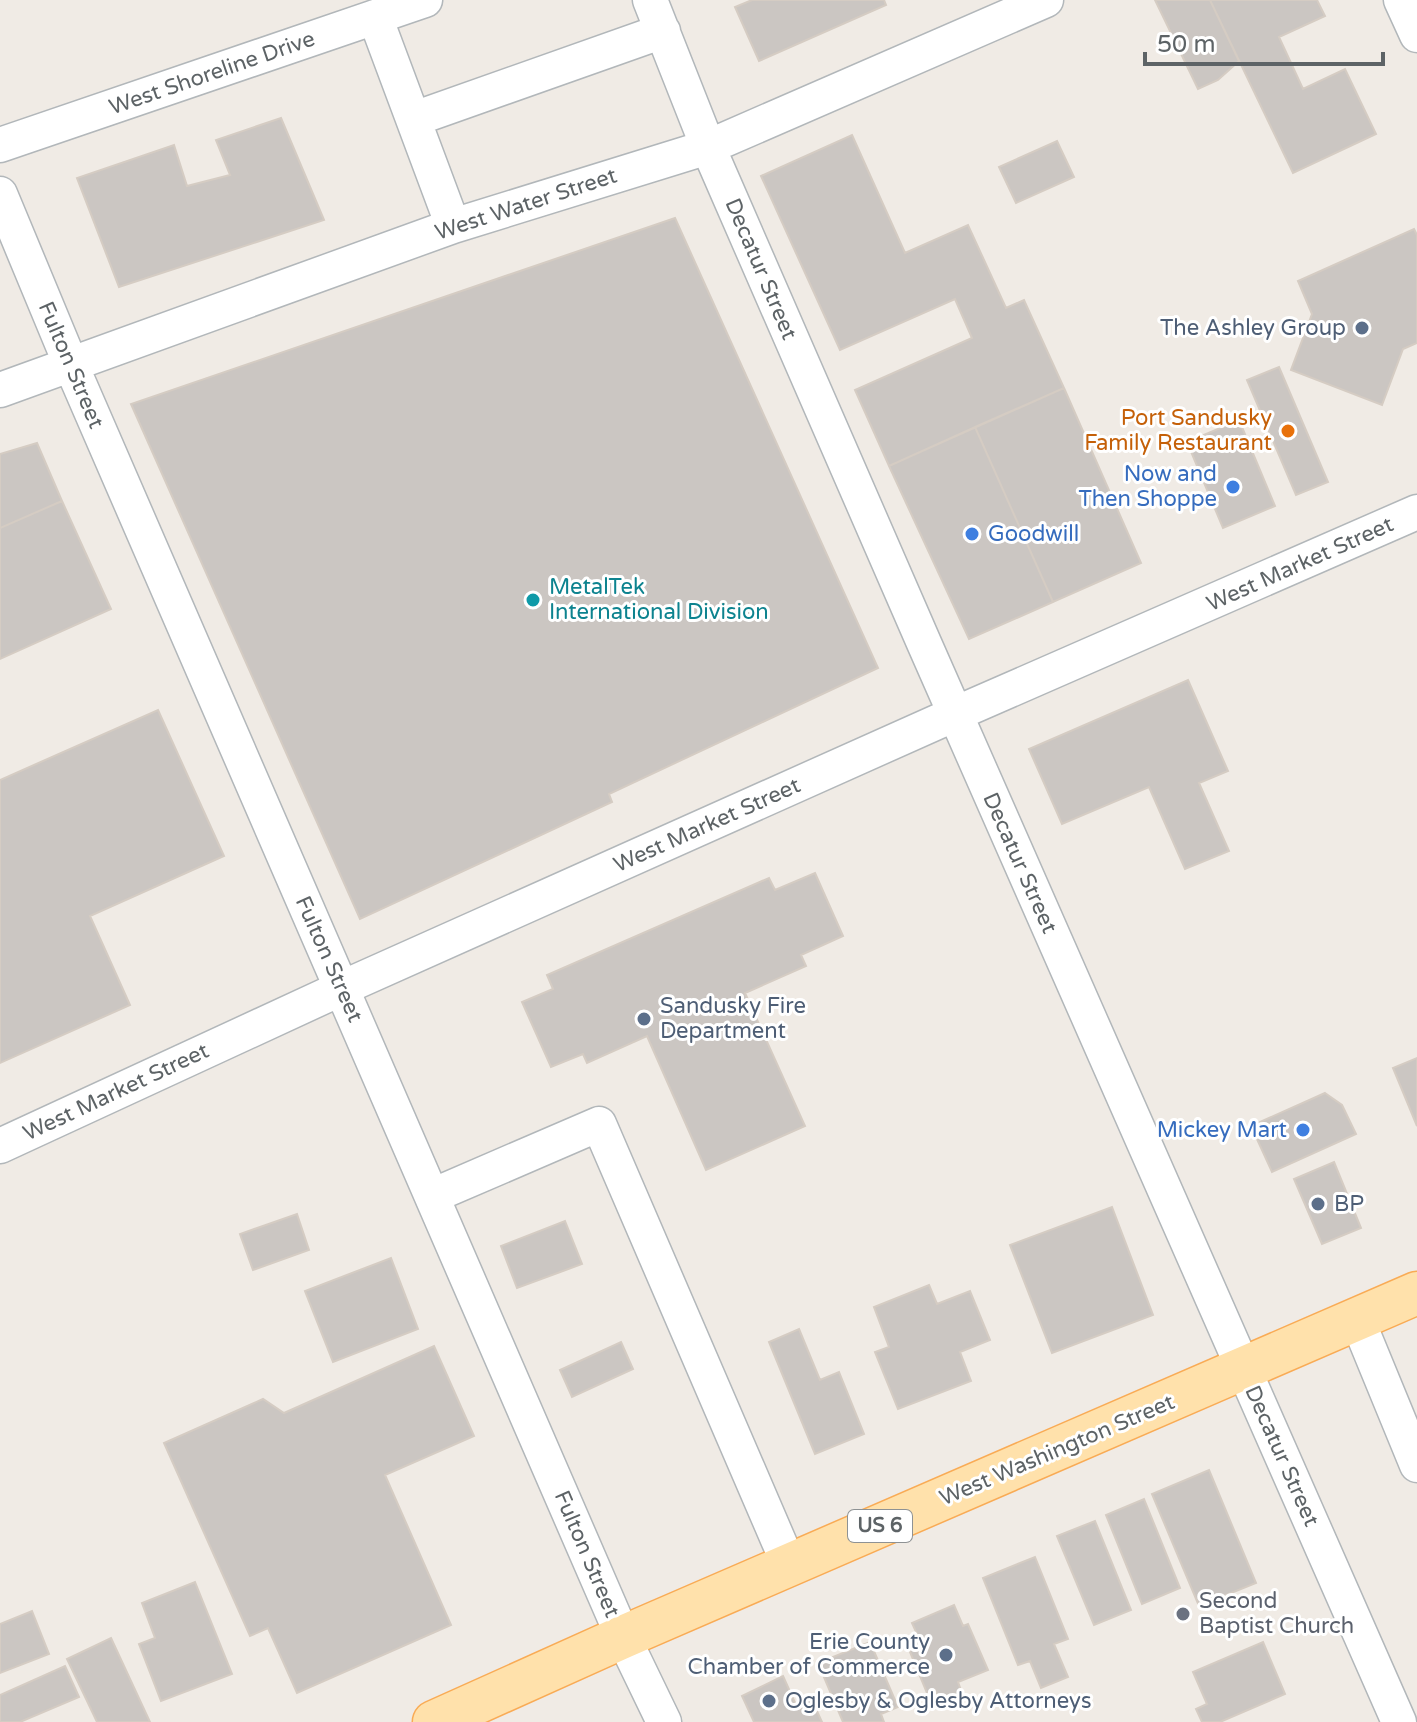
<svg xmlns="http://www.w3.org/2000/svg" width="1417" height="1722" font-family="'Varela Round',sans-serif">
<style>
.building{fill:#cbc6c2;stroke:#d5ccc3;stroke-width:2}
.lines{fill:none;stroke-linecap:round;stroke-linejoin:round}
.minor-casing{stroke:#b2b7ba;stroke-width:37}
.major-casing{stroke:#f9ab55;stroke-width:45}
.minor{stroke:#fff;stroke-width:34}
.major{stroke:#ffe1ab;stroke-width:42}
.service-dot{fill:#5c6f8a;stroke:#fff;stroke-width:3}
.food-dot{fill:#e8710a;stroke:#fff;stroke-width:3}
.shop-dot{fill:#3f7fe0;stroke:#fff;stroke-width:3}
.culture-dot{fill:#0f9aa8;stroke:#fff;stroke-width:3}
.worship-dot{fill:#6b7280;stroke:#fff;stroke-width:3}
.labels{text-anchor:middle;dominant-baseline:central;stroke-width:6;stroke-linejoin:round;paint-order:stroke}
.shield{fill:#fff;stroke:#8e9294;stroke-width:2}
.shield-label{font-size:20px;font-weight:bold;fill:#5d6366}
.street-label{font-size:22px;fill:#5d6366;stroke:#fff}
.service-label{font-size:22px;fill:#4e5e75;stroke:#fff;text-anchor:start}
.food-label{font-size:22px;fill:#c56008;stroke:#fff;text-anchor:end}
.shop-label{font-size:22px;fill:#366cbe;stroke:#fff;text-anchor:end}
.culture-label{font-size:22px;fill:#0d838f;stroke:#fff;text-anchor:start}
.worship-label{font-size:22px;fill:#5b616d;stroke:#fff;text-anchor:start}
</style>
<rect width="100%" height="100%" fill="#f0ebe5"/>
<path class="building" d="M752,0H884L886,5L759,61L735,7Z
M1155,0H1210L1239,61L1218,80L1198,89Z
M1210,0H1317L1325,16L1279,37L1303,89L1345,69L1376,134L1293,173Z
M281,118L324,220L119,287L77,178L174,145L187,186L230,175L216,140Z
M852,135L905,253L968,225L1006,308L1024,300L1064,388L889,466L855,390L972,338L955,299L840,350L761,176Z
M1057,141L1074,177L1016,203L999,167Z
M675,218L878,668L609,794L612,802L360,919L131,404Z
M1414,229L1417,235V343L1403,349L1382,405L1291,370L1312,314L1298,281Z
M1279,367L1328,482L1296,495L1247,380Z
M1064,388L1141,563L1053,602L975,427Z
M1239,420L1275,506L1223,528L1187,442Z
M975,427L1053,602L969,639L889,466Z
M37,443L62,501L0,528V454Z
M62,501L111,609L0,659V528Z
M1188,680L1228,771L1199,783L1229,851L1185,869L1149,787L1062,824L1029,749Z
M158,710L224,856L90,916L130,1005L0,1063V780Z
M815,873L843,936L801,955L806,966L745,993L805,1126L706,1170L647,1036L587,1063L583,1054L551,1067L522,1002L553,989L547,975L769,878L775,890Z
M1417,1058V1126L1393,1068Z
M1325,1093L1342,1105L1356,1134L1272,1172L1251,1126Z
M1334,1162L1361,1228L1322,1244L1294,1179Z
M1112,1207L1153,1315L1052,1353L1010,1245Z
M297,1214L309,1250L253,1270L240,1234Z
M565,1221L582,1264L517,1288L501,1246Z
M391,1258L418,1329L333,1362L305,1291Z
M929,1285L937,1304L970,1291L990,1340L960,1352L971,1381L898,1409L875,1352L889,1347L874,1307Z
M799,1329L820,1380L839,1372L864,1434L815,1454L769,1342Z
M621,1342L633,1369L572,1397L560,1370Z
M434,1346L474,1436L385,1475L451,1625L297,1693L268,1628L250,1636L164,1443L263,1399L284,1413Z
M1209,1470L1256,1583L1199,1606L1152,1494Z
M1144,1499L1180,1588L1142,1604L1106,1515Z
M1095,1521L1131,1610L1094,1625L1057,1536Z
M1035,1557L1068,1639L1054,1644L1068,1677L1041,1688L1030,1661L1018,1665L983,1578Z
M195,1582L232,1674L161,1701L139,1644L155,1638L142,1603Z
M954,1605L963,1626L968,1624L988,1670L958,1682L962,1693L940,1703L935,1690L927,1693L905,1640L917,1634L912,1623Z
M32,1611L49,1654L0,1673V1624Z
M111,1638L150,1722H97L67,1659Z
M870,1642L898,1707L881,1714L884,1722H843L818,1663Z
M1263,1642L1285,1694L1220,1722H1202L1196,1709L1207,1704L1193,1672Z
M65,1666L79,1697L20,1722H0V1695Z
M783,1676L796,1705L811,1698L822,1722H754L742,1696Z"/>
<g class="lines">
<g class="minor-casing">
<path id="minor" d="M650,0L708,147L924,643L1399,1722
M1401,0L1417,35
M375,17L453,226
M414,119L663,31
M0,145L425,0
M0,194L71,365L623,1637L664,1722
M0,390L453,226L708,147L1046,0
M0,1146L342,988L955,714L1417,512
M432,1196L599,1124L789,1565
M1357,1319L1417,1465"/>
</g>
<g class="major-casing">
<path id="major" d="M434,1722L623,1637L1417,1293"/>
</g>
<use href="#minor" class="minor"/>
<use href="#major" class="major"/>
</g>
<g class="service-dot">
<circle cx="1362" cy="328" r="8"/>
<circle cx="644" cy="1019" r="8"/>
<circle cx="1318" cy="1204" r="8"/>
<circle cx="946" cy="1655" r="8"/>
<circle cx="769" cy="1701" r="8"/>
</g>
<circle class="food-dot" cx="1288" cy="431" r="8"/>
<g class="shop-dot">
<circle cx="1233" cy="487" r="8"/>
<circle cx="972" cy="534" r="8"/>
<circle cx="1303" cy="1130" r="8"/>
</g>
<circle class="culture-dot" cx="533" cy="600" r="8"/>
<circle class="worship-dot" cx="1183" cy="1614" r="8"/>
<g class="labels">
<rect class="shield" x="848" y="1510" width="64" height="32" rx="6"/>
<g class="shield-label">
<text x="880" y="1526">US 6</text>
</g>
<g class="street-label">
<text transform="translate(212 73) rotate(-19)">West Shoreline Drive</text>
<text transform="translate(526 204) rotate(-18)">West Water Street</text>
<text transform="translate(761 269) rotate(67)">Decatur Street</text>
<text transform="translate(71 365) rotate(67)">Fulton Street</text>
<text transform="translate(1300 564) rotate(-24)">West Market Street</text>
<text transform="translate(707 825) rotate(-24)">West Market Street</text>
<text transform="translate(1020 863) rotate(66)">Decatur Street</text>
<text transform="translate(329 959) rotate(66)">Fulton Street</text>
<text transform="translate(116 1092) rotate(-25)">West Market Street</text>
<text transform="translate(1057 1450) rotate(-23)">West Washington Street</text>
<text transform="translate(1282 1456) rotate(66)">Decatur Street</text>
<text transform="translate(587 1554) rotate(67)">Fulton Street</text>
</g>
<g class="service-label">
<text x="1346" y="328" text-anchor="end">The Ashley Group</text>
<text x="660" y="1006">Sandusky Fire<tspan x="660" dy="25">Department</tspan></text>
<text x="1334" y="1204">BP</text>
<text x="930" y="1642" text-anchor="end">Erie County<tspan x="930" dy="25">Chamber of Commerce</tspan></text>
<text x="785" y="1701">Oglesby &amp; Oglesby Attorneys</text>
</g>
<g class="food-label">
<text x="1272" y="418">Port Sandusky<tspan x="1272" dy="25">Family Restaurant</tspan></text>
</g>
<g class="shop-label">
<text x="1217" y="474">Now and<tspan x="1217" dy="25">Then Shoppe</tspan></text>
<text x="988" y="534" text-anchor="start">Goodwill</text>
<text x="1287" y="1130">Mickey Mart</text>
</g>
<g class="culture-label">
<text x="549" y="587">MetalTek<tspan x="549" dy="25">International Division</tspan></text>
</g>
<g class="worship-label">
<text x="1199" y="1601">Second<tspan x="1199" dy="25">Baptist Church</tspan></text>
</g>
</g>
<path d="M1145 52v12h238v-12" fill="none" stroke="#5d6366" stroke-width="4"/>
<text x="1157" y="52" font-size="24" fill="#5d6366" stroke="#ffffff" stroke-width="6" paint-order="stroke">50 m</text>
</svg>
